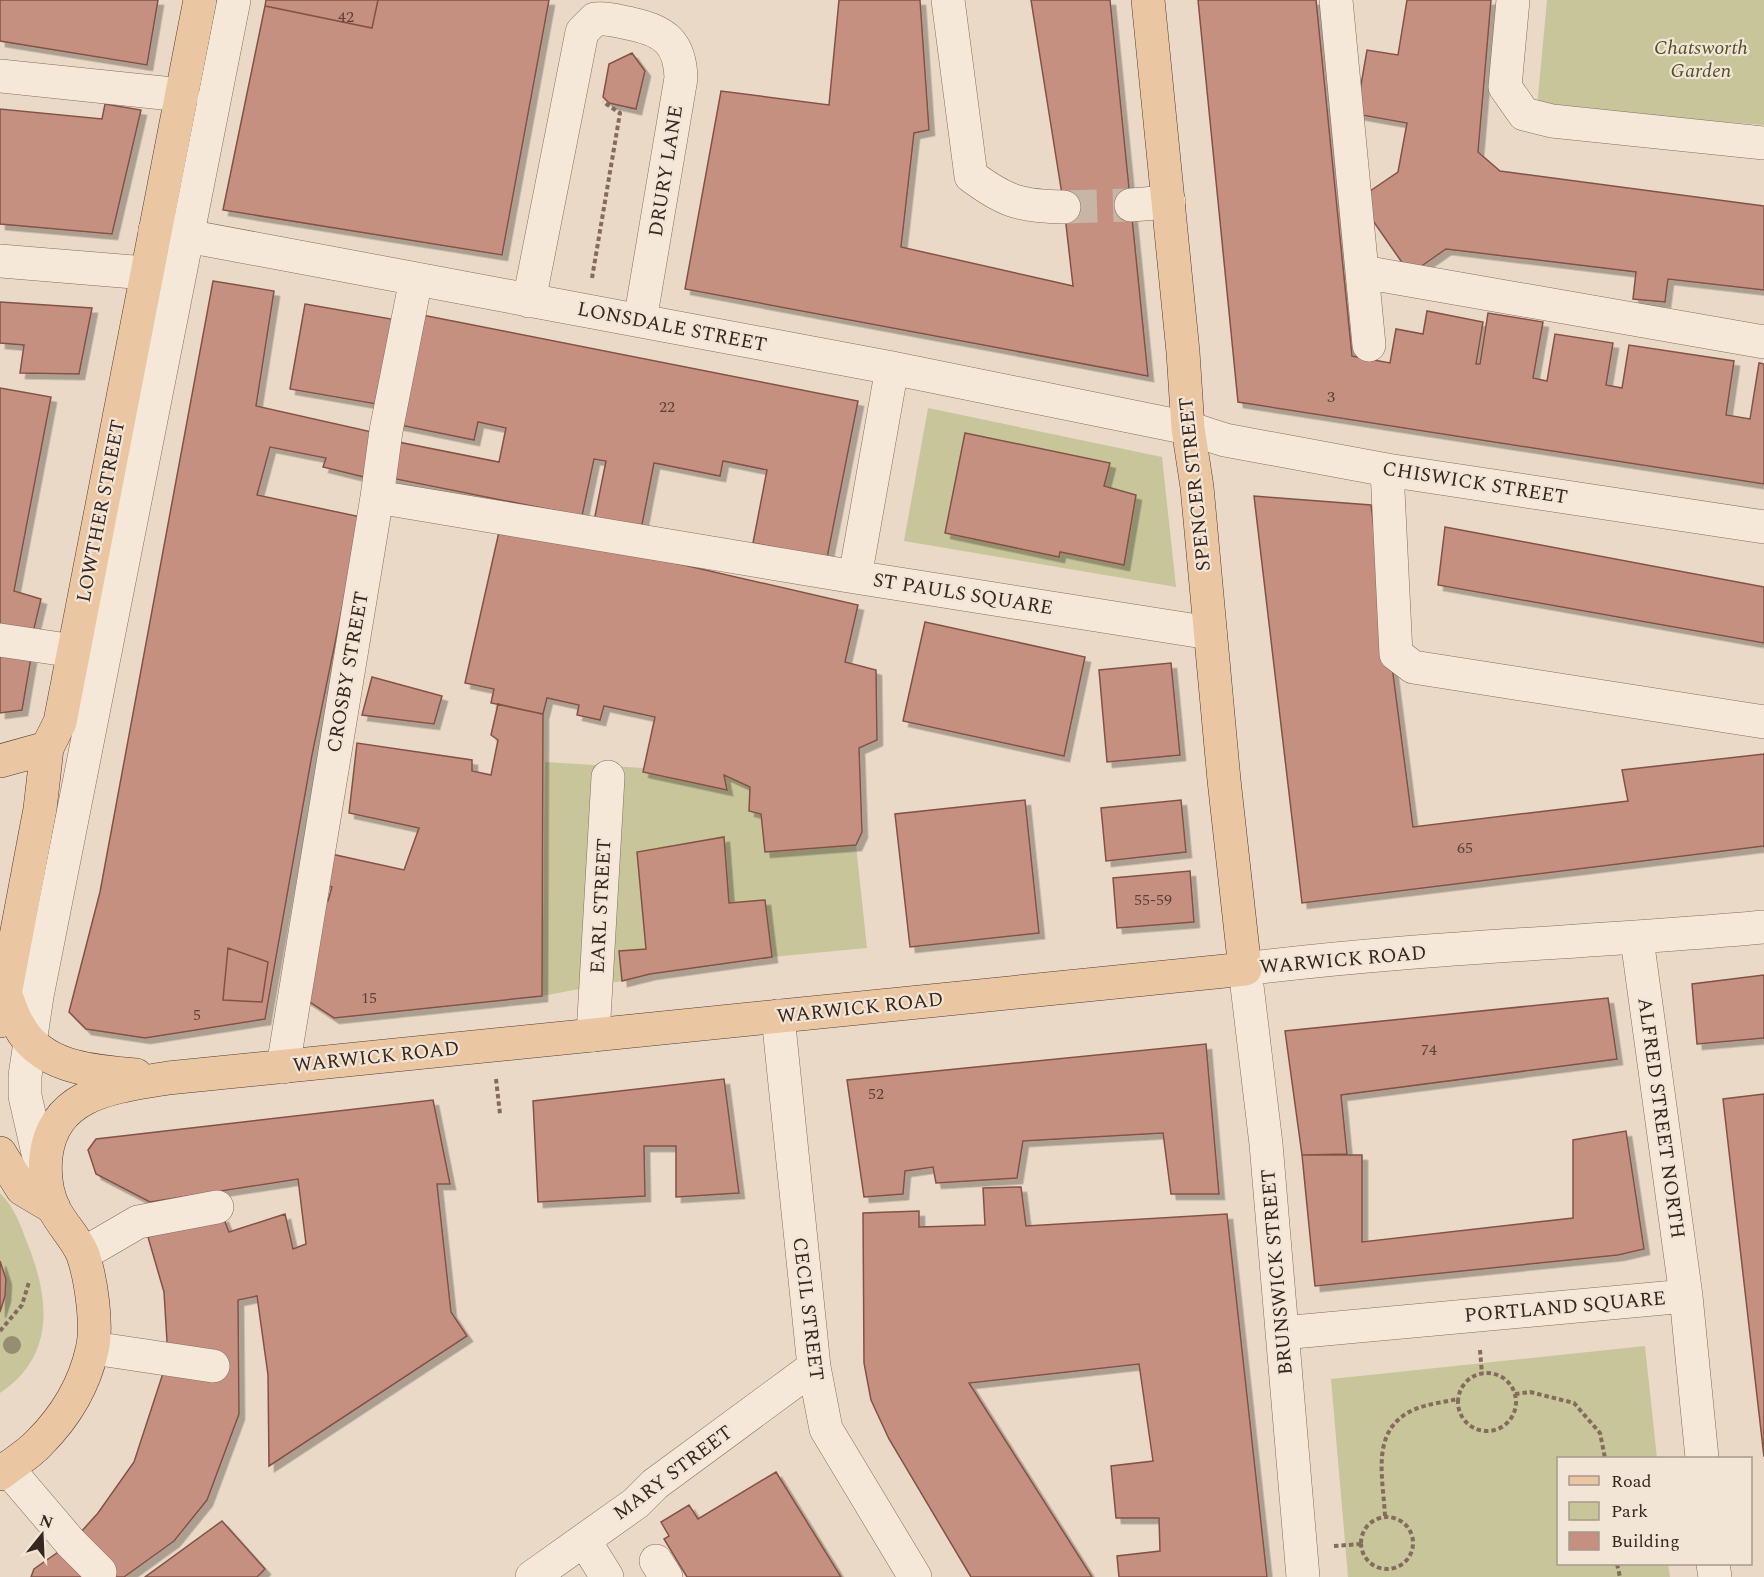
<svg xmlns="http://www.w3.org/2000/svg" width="1764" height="1577" font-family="Spectral,serif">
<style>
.green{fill:#c8c59b}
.building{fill:#c69080;stroke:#825345;stroke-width:1.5;filter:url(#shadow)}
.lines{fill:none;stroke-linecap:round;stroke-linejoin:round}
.minor-tunnel{stroke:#c7b5a6;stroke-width:33;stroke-dasharray:33 16;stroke-linecap:butt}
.minor-casing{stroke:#856b5e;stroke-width:34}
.major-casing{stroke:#533b31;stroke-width:34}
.path{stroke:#856b5e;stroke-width:4;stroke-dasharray:4.5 3;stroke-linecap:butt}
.minor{stroke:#f6e8d9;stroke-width:33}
.major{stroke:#eac7a2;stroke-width:33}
.tree{fill:#958e70}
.labels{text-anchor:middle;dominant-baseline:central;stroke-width:4.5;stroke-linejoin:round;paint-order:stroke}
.number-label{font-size:16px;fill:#5a4138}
.park-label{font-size:20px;font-style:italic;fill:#4e5128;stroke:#f3e5d6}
.street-label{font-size:20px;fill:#362720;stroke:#f3e5d6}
</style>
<defs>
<filter id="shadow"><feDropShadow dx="5.5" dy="5.5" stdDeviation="0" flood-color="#0004"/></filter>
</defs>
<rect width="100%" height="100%" fill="#ebd9c7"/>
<path class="green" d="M1547,0H1764V125L1537,107Z
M928,408L1162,457L1176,587L904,541Z
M545,762L644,768V772L726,790L724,775L750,787L749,810L761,814L765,852L856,845L867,948L772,957L765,900L729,903L724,837L637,852L646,949L619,951L622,981L542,996Z
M0,1193C15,1208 21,1226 28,1245C50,1300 55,1356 0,1393V1312L5,1296L6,1280L0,1261Z
M1645,1346L1657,1458H1558V1564H1668L1670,1577H1348L1331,1379Z"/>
<path class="building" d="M0,0H158L147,65L0,41Z
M266,0H378L372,28L265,6Z
M378,0H549L502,255L223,210L265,6L372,28Z
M839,0H920L929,130L914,133L901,247L1073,286L1064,207L1031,0H1110L1148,376L685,289L721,91L829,105Z
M1198,0H1316L1352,356L1390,363L1396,329L1423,334L1427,311L1483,322L1476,364H1480L1488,313L1543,322L1533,378L1547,381L1555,334L1613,343L1606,385L1622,388L1629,345L1734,361L1726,415L1750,419L1759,363L1764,364V484L1238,402Z
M1407,0H1491L1478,152L1500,171L1764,206V290L1668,279L1665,302L1633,299L1636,272L1446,249L1410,274L1360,202L1370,191L1398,172L1407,123L1356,114L1367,50L1398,55Z
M632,53L645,71L636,109L609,103L603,97L609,64Z
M105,104L141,110L112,234L0,224V109L102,119Z
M213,281L274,291L256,406L372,432L364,477L323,467L326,458L270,447L257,495L361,517L312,755L265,1019L145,1038L86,1029L69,1012L100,892Z
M0,302L92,308L79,374L20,373L24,345L0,343Z
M305,304L397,320L382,405L290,389Z
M412,313L858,401L827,558L753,543L767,470L723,461L720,476L654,463L641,530L594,521L606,461L594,459L582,516L391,478L398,442L499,462L506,428L478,422L474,440L390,423Z
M0,388L51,397L14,591L41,599L32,637L0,633Z
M965,433L1110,463L1104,486L1136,495L1124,565L1060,552L1059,557L945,533Z
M1254,496L1371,505L1413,827L1628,801L1622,770L1764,754V846L1302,903Z
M501,523L858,605L845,662L876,670L877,740L859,748L862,832L856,845L765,852L761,814L749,811L750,787L724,775L727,790L643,772L655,717L604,706L600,720L577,715L579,705L547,698L543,714L491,703L494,689L465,683Z
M1445,527L1764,587V643L1438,585Z
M925,622L1085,657L1064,756L903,721Z
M0,652L31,658L22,710L0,713Z
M1171,663L1180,755L1107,762L1099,670Z
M372,677L442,696L434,724L362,715Z
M498,704L543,714L542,996L334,1018L305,999L317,900L328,901L332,887L321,884L331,854L404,870L419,828L349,813L357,743L472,760V771L491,775L498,740L491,735Z
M1025,800L1039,933L910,947L895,814Z
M1181,800L1186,852L1106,861L1101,808Z
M724,837L729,903L765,900L772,957L650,974L622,981L619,951L646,949L637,852Z
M1190,871L1194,922L1117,928L1113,878Z
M228,948L268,962L262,1002L223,1000Z
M1764,975V1038L1697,1044L1692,984Z
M1608,998L1617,1059L1341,1095L1347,1154L1302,1155L1285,1031Z
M1206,1044L1219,1194H1171L1163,1133L1023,1141L1017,1178L936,1183L933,1167L905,1171L903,1194L864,1197L847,1080Z
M724,1079L739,1193L676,1197V1146H644L645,1196L538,1202L533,1101Z
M1764,1094V1457L1723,1099Z
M433,1100L450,1184H437L451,1312L467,1336L269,1466L268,1375L257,1296L238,1300L239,1414L207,1500L174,1541L124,1577H31L34,1569L71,1543L98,1513L134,1462L168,1358L164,1292L148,1237L223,1217L229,1232L285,1214L293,1249L306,1244L298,1179L150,1202L96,1174L88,1150L96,1139Z
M1626,1131L1644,1249L1618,1255L1315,1286L1302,1155H1362V1242L1573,1218V1140Z
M1021,1187L1026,1226L1227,1214L1267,1577H1119L1117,1556L1160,1551L1159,1518H1116L1111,1466L1153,1461L1139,1364L969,1383L1092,1577H971L889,1439L871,1400L864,1363L863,1213L919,1211V1227L985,1225L983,1188Z
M0,1261L6,1279L5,1296L0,1312Z
M776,1472L841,1577H687L664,1539L669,1536L661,1522L689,1505L698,1519Z
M222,1521L265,1569L257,1577H145Z"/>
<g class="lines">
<path class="minor-tunnel" d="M1064,207L1131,205"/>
<g class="minor-casing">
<path id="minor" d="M948,0L971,176C1006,202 1020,206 1064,207
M1336,0L1369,345
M1513,0L1505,87L1524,114L1552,121L1764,143
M0,76L182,95
M1131,205L1169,202
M155,230L892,368L1188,428L1225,440L1387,470L1764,527
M0,261L146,273
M1363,272L1764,342
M529,301L582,32L595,19C608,18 619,21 632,24C665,31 680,43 681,78L640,321
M892,368L855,577L1210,633
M1387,470L1396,654L1413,667L1764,722
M377,497L855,577
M0,640L74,651
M1637,939L1686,1296
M778,1016L814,1367L826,1429L915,1577
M593,1035L608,777
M283,1067L377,497L386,431L416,279
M43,1175L25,1096V1076L37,996L234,0
M83,1254L138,1222L217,1207
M1282,1333L1686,1296L1702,1458
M93,1348L213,1366
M7,1468L71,1543L100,1572
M584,1540L607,1577
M656,1561L666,1577
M1713,1564L1715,1577
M532,1577L636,1503L655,1484L814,1367
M1303,1577L1266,1144L1245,969C1417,947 1591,943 1764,927"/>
</g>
<g class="major-casing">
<path id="major" d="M0,761L47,748
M6,996C10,1006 13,1017 19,1026C42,1069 94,1071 136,1075
M0,1021L40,809L47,748L60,722L200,0
M0,1153L22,1189L54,1208
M0,1474C13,1463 28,1455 39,1443C65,1417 84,1386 92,1350C98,1326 91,1279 83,1255C77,1239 62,1225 54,1209C46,1192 44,1175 46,1156C54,1091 116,1087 168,1078L1245,969L1224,780L1197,487L1188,428L1183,352L1148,0"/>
</g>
<path class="path" d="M592,278L620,113L603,102
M496,1079L500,1114
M0,1331L22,1305L29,1282
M1480,1350L1482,1374
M1458 1402a29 29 0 1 1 58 0a29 29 0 1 1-58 0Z
M1515,1394L1530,1392L1574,1403L1600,1433L1605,1458
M1385,1516C1383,1476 1370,1430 1413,1410C1427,1404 1444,1402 1458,1399
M1361 1543a26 26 0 1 1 52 0a26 26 0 1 1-52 0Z
M1334,1546L1361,1544
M1617,1564L1620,1577"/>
<use href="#minor" class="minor"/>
<use href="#major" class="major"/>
</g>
<circle class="tree" cx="12" cy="1345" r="9"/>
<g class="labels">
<g class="number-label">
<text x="346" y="17">42</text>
<text x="1331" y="397">3</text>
<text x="667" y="407">22</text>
<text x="1465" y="848">65</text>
<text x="1153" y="900">55-59</text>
<text x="369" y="998">15</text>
<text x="197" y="1015">5</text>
<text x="1429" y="1050">74</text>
<text x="876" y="1094">52</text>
</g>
<g class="park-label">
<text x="1701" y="48">Chatsworth<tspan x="1701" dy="23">Garden</tspan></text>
</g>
<g class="street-label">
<text transform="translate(666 171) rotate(-81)">DRURY LANE</text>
<text transform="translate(672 327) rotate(11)">LONSDALE STREET</text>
<text transform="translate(1475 483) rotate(9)">CHISWICK STREET</text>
<text transform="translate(1195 484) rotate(-96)">SPENCER STREET</text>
<text transform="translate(101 511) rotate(-79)">LOWTHER STREET</text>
<text transform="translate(963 594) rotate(9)">ST PAULS SQUARE</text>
<text transform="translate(348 672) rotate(-80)">CROSBY STREET</text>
<text transform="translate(601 906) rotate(-87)">EARL STREET</text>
<text transform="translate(1343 960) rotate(-5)">WARWICK ROAD</text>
<text transform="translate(860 1008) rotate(-6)">WARWICK ROAD</text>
<text transform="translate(376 1057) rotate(-6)">WARWICK ROAD</text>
<text transform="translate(1661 1118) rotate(82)">ALFRED STREET NORTH</text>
<text transform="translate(1277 1272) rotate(-95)">BRUNSWICK STREET</text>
<text transform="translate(1565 1307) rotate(-5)">PORTLAND SQUARE</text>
<text transform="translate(808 1309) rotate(83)">CECIL STREET</text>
<text transform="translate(673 1473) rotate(-37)">MARY STREET</text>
</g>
</g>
<rect x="1557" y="1457" width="195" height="108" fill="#f3e5d6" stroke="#a7998d" stroke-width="1.5"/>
<rect x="1569" y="1476" width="30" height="9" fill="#eac7a2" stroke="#a7998d" stroke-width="1.5"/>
<text x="1611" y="1487" font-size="18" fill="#362720">Road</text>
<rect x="1569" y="1502" width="30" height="18" fill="#c8c59b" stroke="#a7998d" stroke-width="1.5"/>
<text x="1611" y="1517" font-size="18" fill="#362720">Park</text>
<rect x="1569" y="1532" width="30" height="18" fill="#c69080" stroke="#a7998d" stroke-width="1.5"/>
<text x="1611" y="1547" font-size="18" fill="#362720">Building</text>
<g transform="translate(42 1535) rotate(18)" stroke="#f3e5d6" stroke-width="4.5" paint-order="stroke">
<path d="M0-4.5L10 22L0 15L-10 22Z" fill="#362720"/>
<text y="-9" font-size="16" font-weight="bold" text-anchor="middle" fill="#362720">N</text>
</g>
</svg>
